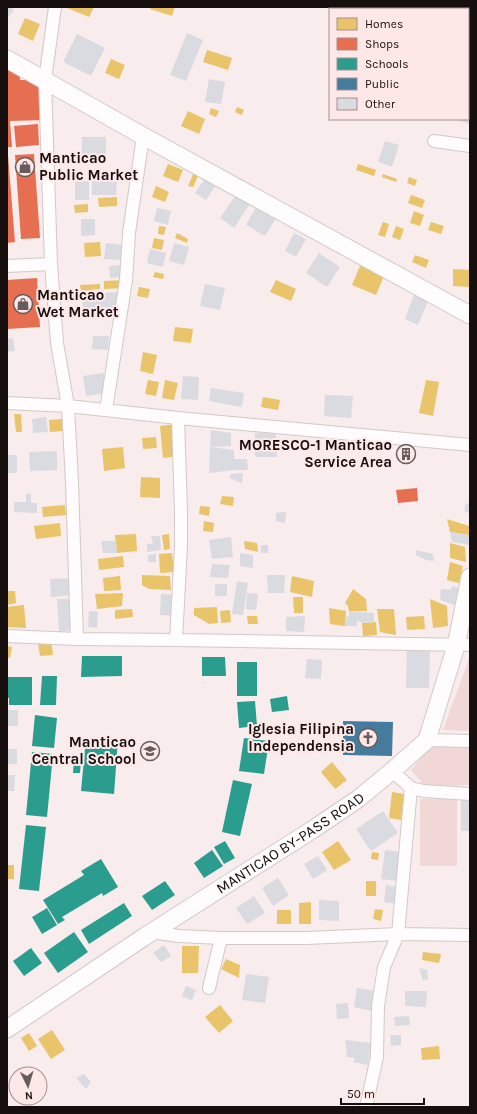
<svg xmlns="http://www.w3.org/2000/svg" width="477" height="1114" font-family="Karla,sans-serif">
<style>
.green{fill:#f1d7d5}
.homes{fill:#e9c46a}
.shops{fill:#e76f51}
.schools{fill:#2a9d8f}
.public{fill:#457b9d}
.building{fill:#dadbe1}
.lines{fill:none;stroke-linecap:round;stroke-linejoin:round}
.street-casing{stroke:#d3c8c8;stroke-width:14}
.secondary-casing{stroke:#d3c8c8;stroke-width:19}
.street{stroke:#fefcfc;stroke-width:12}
.secondary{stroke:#fefcfc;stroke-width:17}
.labels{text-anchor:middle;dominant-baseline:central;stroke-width:4;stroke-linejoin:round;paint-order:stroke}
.poi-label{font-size:15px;font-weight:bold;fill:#170e0e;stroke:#fde8e7;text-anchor:end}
.street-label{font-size:15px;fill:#170e0e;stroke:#fde8e7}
</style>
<rect width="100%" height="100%" fill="#f8ecec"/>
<path class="green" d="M470,656V731L443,730Z
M432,745L470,746V785L425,786L411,770Z
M420,799H457V866H420Z"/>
<path class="homes" d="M68,7H94L89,17L67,8Z
M151,7H175L172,16L150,9Z
M25,18L40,24L33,41L18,34Z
M207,50L232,58L228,70L203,62Z
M111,59L125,65L119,79L105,73Z
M237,107L244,110L242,115L235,112Z
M211,108L219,111L216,117L209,114Z
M188,111L205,119L199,134L181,126Z
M168,164L183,170L178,182L163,176Z
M358,164L376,170L374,176L356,170Z
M194,172L199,174L193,187L188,186Z
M383,174L397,179L396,182L382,177Z
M409,177L417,180L415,186L407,183Z
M156,186L169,192L165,202L152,197Z
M411,195L425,200L422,208L408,203Z
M117,197V206L99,207L98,198Z
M88,204V212L75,213L74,205Z
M414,211L424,215L420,226L410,223Z
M383,222L389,224L385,237L378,235Z
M431,222L444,226L441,234L428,230Z
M159,226L166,227L164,235L158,234Z
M396,226L404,229L400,240L392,237Z
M177,233L188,239L187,243L175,238Z
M154,238L164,240L162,250L152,248Z
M100,242L101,256L85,257L84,243Z
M415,255L429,260L426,268L412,262Z
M360,266L384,276L376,295L352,285Z
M453,269L470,270V287L453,286Z
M155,272L164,274L163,279L153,277Z
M124,280V288L104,289V281Z
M276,280L296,289L291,301L270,292Z
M100,284V289L81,291L80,285Z
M139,287L150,289L148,298L137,296Z
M175,327L193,329L191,343L173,341Z
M143,352L157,355L153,374L140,371Z
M148,380L159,382L156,396L145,394Z
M165,380L178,383L174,400L162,398Z
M426,380L439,382L433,416L419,413Z
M263,397L280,400L278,410L261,407Z
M14,414H21L22,432H16Z
M62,419L63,431L50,432L49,420Z
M176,424L179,456L163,458L160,426Z
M156,437L157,448L143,449L142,438Z
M123,447L125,468L104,471L102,449Z
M141,477L160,478V498L140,497Z
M222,496L234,497L233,506L220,504Z
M65,505L66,515L43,517L42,507Z
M200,506L210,507L209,516L199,514Z
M447,519L469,526V535L450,532Z
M204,521L214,523L213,532L203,531Z
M60,523L61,536L36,539L34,526Z
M136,534L137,551L117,553L115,535Z
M169,534L170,549L164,550L162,535Z
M244,541L257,543L258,552L245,549Z
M450,543L465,547L466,562L450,558Z
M172,553L174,572L160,573L159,554Z
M123,556L124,567L99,570L98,559Z
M450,562L463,566L459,583L447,580Z
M142,575L170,576L171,590L149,589L142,585Z
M120,576L121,590L104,591L103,578Z
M292,576L314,581L312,597L290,592Z
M353,589L366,599L367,611H349L348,606L345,603Z
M7,591H15L16,603L7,605Z
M123,593L122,606L97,609L95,594Z
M293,597H303V613H294Z
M430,599L447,606L448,626L433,628Z
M24,605L26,628L7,627V607Z
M217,607L218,623L209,624L194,615V608Z
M329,608L346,611L345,626L330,624Z
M132,609L133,617L115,619V610Z
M377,609H394L396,635L380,632Z
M230,610L231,622L221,623L220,611Z
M247,616H257L258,624H248Z
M424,616L425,629L407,630L406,617Z
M376,622L377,635L363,636L362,623Z
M51,641L53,655L40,656L38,643Z
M7,646L12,647L10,658L7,657Z
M332,762L347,780L335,789L321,772Z
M392,792L404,794L401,820L389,818Z
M338,841L351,860L334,870L322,852Z
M372,852L379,853L378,860L371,859Z
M7,865H14V879H7Z
M366,881H376V896H366Z
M311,902V924H299V903Z
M375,909L383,910L381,921L373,919Z
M277,910H291V924H277Z
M182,946H199L198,973H182Z
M423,952L441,954L439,963L422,960Z
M226,959L240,965L239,978L221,969Z
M220,1005L233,1021L219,1033L205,1017Z
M52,1030L65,1050L51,1059L38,1039Z
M29,1033L37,1046L29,1051L21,1038Z
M439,1046L440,1059L422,1060L421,1048Z"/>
<path class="shops" d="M7,62L19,68L20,80H35L43,85L44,120L10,121L12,147H7Z
M38,124L39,145L16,147L14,126Z
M34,154L40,238L21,239L15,155Z
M7,155H8L15,242L7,243Z
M37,278L40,327L7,329V280Z
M417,488L418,501L398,503L396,490Z"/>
<path class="schools" d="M82,656H122V676L81,677Z
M202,657H225L226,676H202Z
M237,662H257V696H237Z
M42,676H57L56,705H40Z
M7,677H32V705H9V698H7Z
M287,696L289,710L272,712L270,699Z
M255,701L257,726L239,728L237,702Z
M35,715L57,718L54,748L32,746Z
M86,738L118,740L114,794L81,791Z
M244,738L269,741L264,774L239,771Z
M32,752L53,754L47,817L26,815Z
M74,760L81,761L80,773H73Z
M233,780L252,784L240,836L222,832Z
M26,825L46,827L39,891L19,889Z
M225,841L235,858L224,864L214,847Z
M212,850L223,866L204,878L194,863Z
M101,859L118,887L103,896L102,893L62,917L65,920L58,924L43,900L84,875L81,871Z
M165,881L175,895L152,910L142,896Z
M124,903L132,916L89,944L81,930Z
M47,908L57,925L42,934L32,917Z
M74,932L88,952L58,973L44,953Z
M31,948L42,963L24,976L13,961Z"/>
<path class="public" d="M343,721L393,722L392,756L343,755Z"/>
<path class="building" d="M7,7H10L14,10L7,19Z
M187,33L203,40L186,81L170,75Z
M77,34L105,48L91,76L63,62Z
M209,79L225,82L221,104L205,102Z
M468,102L470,103V120L469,124L454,119H468Z
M82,137H106V159H82Z
M385,141L399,145L392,167L378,162Z
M208,174L219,181L206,200L195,193Z
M89,181V200H75V182Z
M92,181L117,182L116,195H92Z
M235,196L249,205L234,228L220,218Z
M257,205L277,217L265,236L246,225Z
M157,208L171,211L168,225L154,221Z
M81,219H95V235L81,236Z
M294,233L306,239L296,257L285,251Z
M106,243L122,245L121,260L104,259Z
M174,243L189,247L184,265L169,261Z
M150,249L166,253L163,267L147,263Z
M319,253L340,267L327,287L306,273Z
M121,265L122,277L110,278L109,266Z
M205,284L225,288L220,310L200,306Z
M117,292L119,316L84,318L82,294Z
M414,295L428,301L418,325L405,319Z
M93,336H109L108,350L92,349Z
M13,338L15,351L7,352V339Z
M104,373L106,393L86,396L83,376Z
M183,376L199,377L198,400L181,399Z
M211,388L244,393L242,407L209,401Z
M325,395L353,396L351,418L324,416Z
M46,417L48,432L33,433L32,419Z
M211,430L231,433V446L210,447Z
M255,433H276L277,457H255Z
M210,447L234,450V459H247L248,470H234L209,473Z
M401,448L413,449L411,461L400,459Z
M57,451V470L30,471L29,452Z
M7,455H17V473H7Z
M243,473L242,483L229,478L231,474Z
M26,494H31V503H37V513L14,512V502H26Z
M466,503L470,504V513L464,511Z
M286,512L285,523L276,521V513Z
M450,532L469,535V545L452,542Z
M151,536H160L161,550L147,552V544H153Z
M231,537L233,557L212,559L209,540Z
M101,541H116L117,553H103Z
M261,545H268V553H261Z
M416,550L433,554L434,561L426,560L416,555Z
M240,553L253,555V568L240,566Z
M156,554V562H148V555Z
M212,564L230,565L228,578L210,577Z
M267,575H285L284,593H268Z
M70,578L71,595L51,597L50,579Z
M237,581L248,583L243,615L232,614Z
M215,584H227V596H215Z
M452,586L459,588L454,605L440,600L441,589L451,590Z
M247,593L258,594L256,610L246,609Z
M161,594L178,595L176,616L160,615Z
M57,599H71L74,630L59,632Z
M89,611L98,612L97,628L88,627Z
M349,611L374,613V622L362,623L357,620V626H345L346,616L349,617Z
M305,616L304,632L286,631V617Z
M407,650L430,651L429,688H406Z
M307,659L322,660L321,679L305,678Z
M7,710H18V726H7Z
M7,749H17V764H7Z
M7,775H15L14,791H7Z
M461,797L470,798V831H461Z
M383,811L398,833L371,851L356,829Z
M385,850L402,852L398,881L381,879Z
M318,856L327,870L313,879L304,864Z
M278,878L289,895L273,906L262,888Z
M386,885L399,887L396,904L384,902Z
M254,896L265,913L247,924L236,908Z
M319,900L339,901V921L319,920Z
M164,945L171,956L161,962L153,953Z
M419,968L427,970L428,979L423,980Z
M246,974L269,977L265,1003L242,1000Z
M186,986L196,990L192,1000L182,996Z
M357,988L376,991L372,1011L354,1007Z
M405,991H427L426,1007L405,1006Z
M348,1003L349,1018L337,1019L336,1004Z
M409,1016L410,1025L395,1026L394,1017Z
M390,1035H401V1045L391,1046Z
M345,1040L371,1043L368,1065L353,1062L355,1058L347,1057Z
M84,1074L91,1082L86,1089L76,1078Z"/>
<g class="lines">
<g class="street-casing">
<path id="street" d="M55,7L45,80L51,264L57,343L68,406L72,482L77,639
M416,7L422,9
M468,25H470
M434,141L470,146
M7,266L51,264
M7,403L68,406L178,418L470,445
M106,410L126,280L129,233L143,136
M7,636L77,639L176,640L470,645
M176,640L181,546V512L178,418
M427,740L470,741
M411,788L424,791L470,794
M151,932L179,936L221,938H306L398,934L470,935
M209,988L221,938
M366,1107L377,1057L378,1006L384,967L398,934L411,788L392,771"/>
</g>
<g class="secondary-casing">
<g id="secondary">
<path d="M7,59L143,136L470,315"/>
<path id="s1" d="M7,1029L144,937L312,830L358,799L392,771L427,740L456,646L470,577"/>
</g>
</g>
<use href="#street" class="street"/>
<use href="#secondary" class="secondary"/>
</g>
<defs>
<g id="shop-ring" transform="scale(1)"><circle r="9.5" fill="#fde8e7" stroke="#665c5c" stroke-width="1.5"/><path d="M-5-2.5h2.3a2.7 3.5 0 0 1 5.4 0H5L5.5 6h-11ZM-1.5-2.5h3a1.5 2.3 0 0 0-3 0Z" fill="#665c5c"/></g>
<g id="building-ring" transform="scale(1)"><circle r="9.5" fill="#fde8e7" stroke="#665c5c" stroke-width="1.5"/><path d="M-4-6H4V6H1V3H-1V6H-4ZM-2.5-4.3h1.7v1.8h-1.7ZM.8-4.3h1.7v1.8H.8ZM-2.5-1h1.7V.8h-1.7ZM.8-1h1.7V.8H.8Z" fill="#665c5c"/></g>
<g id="church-ring" transform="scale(1)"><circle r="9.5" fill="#fde8e7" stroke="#665c5c" stroke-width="1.5"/><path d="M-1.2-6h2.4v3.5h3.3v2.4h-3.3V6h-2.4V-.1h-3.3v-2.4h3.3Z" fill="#665c5c"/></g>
<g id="school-ring" transform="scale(1)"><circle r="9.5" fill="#fde8e7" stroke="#665c5c" stroke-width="1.5"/><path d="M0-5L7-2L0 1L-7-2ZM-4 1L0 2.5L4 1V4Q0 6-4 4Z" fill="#665c5c"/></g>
</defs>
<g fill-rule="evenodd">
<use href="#shop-ring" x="25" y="167"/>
<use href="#shop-ring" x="23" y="304"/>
<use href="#building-ring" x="406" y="454"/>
<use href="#church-ring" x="368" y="738"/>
<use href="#school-ring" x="150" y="751"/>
</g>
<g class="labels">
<g class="poi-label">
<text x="39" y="158" text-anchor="start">Manticao<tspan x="39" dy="17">Public Market</tspan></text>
<text x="37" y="295" text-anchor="start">Manticao<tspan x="37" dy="17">Wet Market</tspan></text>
<text x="392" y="445">MORESCO-1 Manticao<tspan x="392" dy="17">Service Area</tspan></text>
<text x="354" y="729">Iglesia Filipina<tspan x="354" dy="17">Independensia</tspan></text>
<text x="136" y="742">Manticao<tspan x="136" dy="17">Central School</tspan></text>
</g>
<g class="street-label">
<text stroke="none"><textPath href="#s1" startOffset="339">MANTICAO BY-PASS ROAD</textPath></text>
</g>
</g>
<rect width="477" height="1114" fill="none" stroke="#170e0e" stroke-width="16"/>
<rect x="329" y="8" width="140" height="112" fill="#fde8e7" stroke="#a19190"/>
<rect x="337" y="18" width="20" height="12" fill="#e9c46a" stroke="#a19190"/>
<text x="365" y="28" font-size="12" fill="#170e0e">Homes</text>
<rect x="337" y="38" width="20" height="12" fill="#e76f51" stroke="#a19190"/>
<text x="365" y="48" font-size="12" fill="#170e0e">Shops</text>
<rect x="337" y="58" width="20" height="12" fill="#2a9d8f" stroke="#a19190"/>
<text x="365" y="68" font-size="12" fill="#170e0e">Schools</text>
<rect x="337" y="78" width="20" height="12" fill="#457b9d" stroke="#a19190"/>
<text x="365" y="88" font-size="12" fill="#170e0e">Public</text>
<rect x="337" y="98" width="20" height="12" fill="#dadbe1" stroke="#a19190"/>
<text x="365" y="108" font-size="12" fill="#170e0e">Other</text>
<g transform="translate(28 1086) rotate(175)"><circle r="19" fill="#fde8e7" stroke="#a19190"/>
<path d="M0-3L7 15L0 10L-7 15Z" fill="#665c5c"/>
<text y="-6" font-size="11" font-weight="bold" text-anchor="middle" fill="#170e0e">N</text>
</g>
<path d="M341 1098v6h83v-6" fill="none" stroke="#170e0e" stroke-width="2"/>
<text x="347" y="1098" font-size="12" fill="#170e0e" stroke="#fde8e7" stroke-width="3" paint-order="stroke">50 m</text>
</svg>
